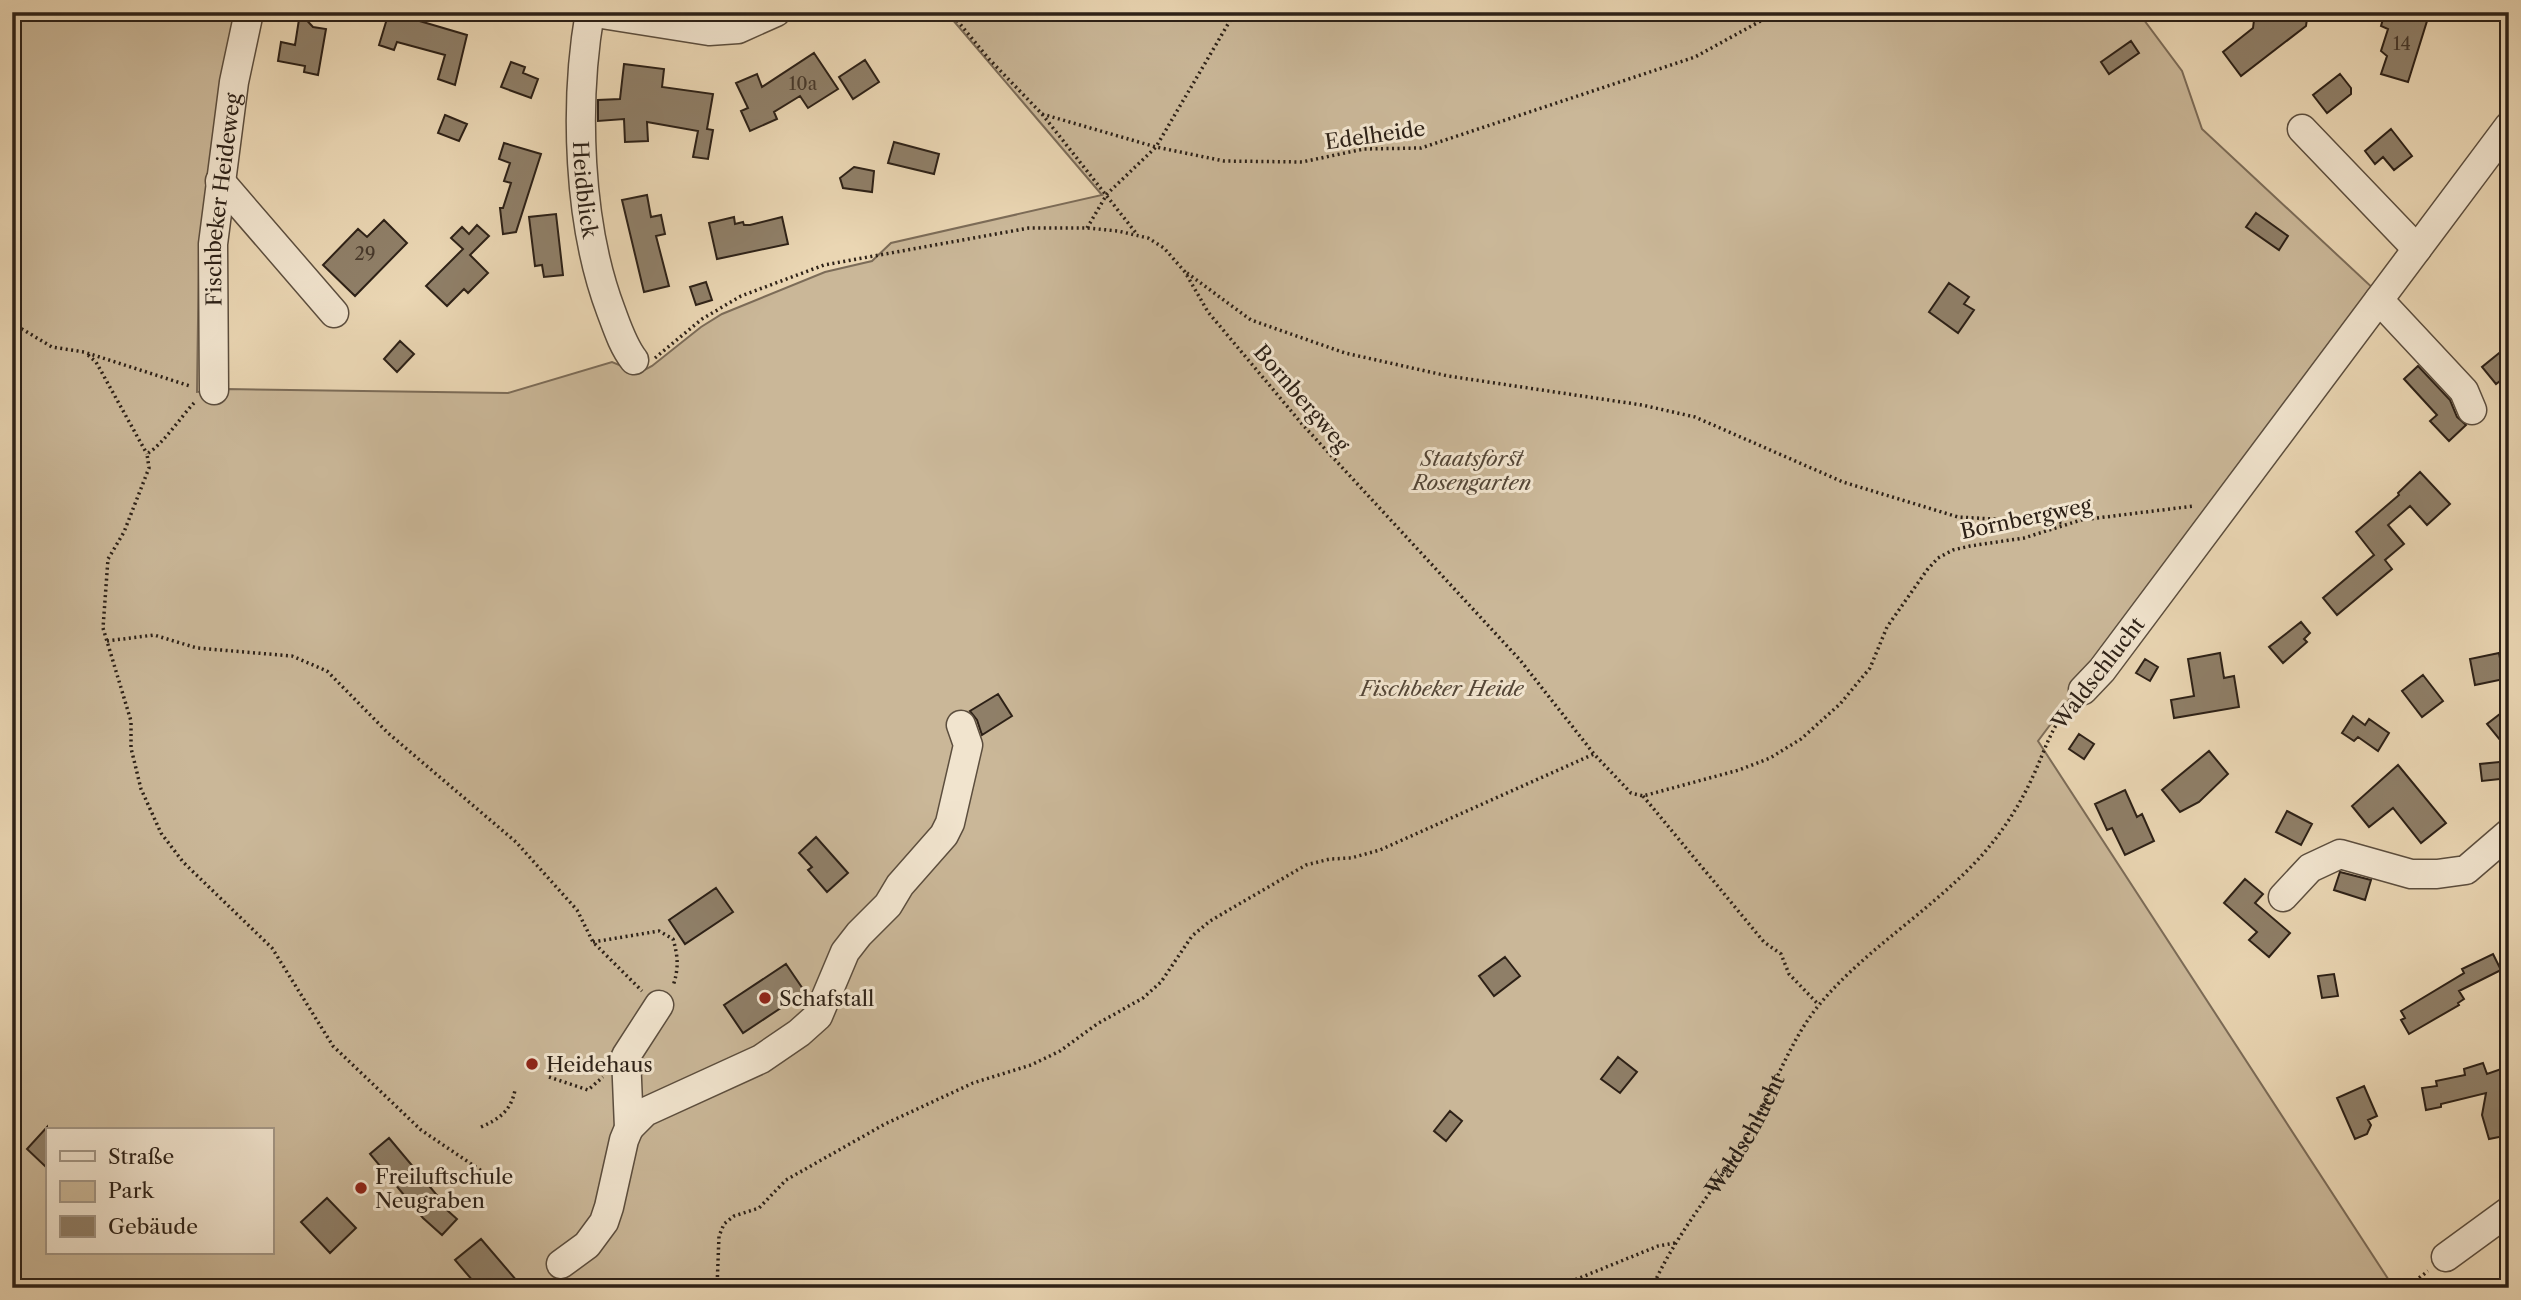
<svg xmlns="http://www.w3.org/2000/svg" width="2521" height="1300" font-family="'Libre Caslon Text',serif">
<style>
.green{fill:#cab798;stroke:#7c6c58;stroke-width:2;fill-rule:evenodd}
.building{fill:#8f7f68;stroke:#2d2117;stroke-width:2}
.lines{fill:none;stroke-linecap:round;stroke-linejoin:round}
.minor-casing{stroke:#5c4e3e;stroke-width:31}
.path{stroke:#2d2117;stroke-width:3.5;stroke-dasharray:2 3.5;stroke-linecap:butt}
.minor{stroke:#f1e4ce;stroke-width:28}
.poi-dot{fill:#8f2418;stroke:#f1e4ce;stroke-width:2.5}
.labels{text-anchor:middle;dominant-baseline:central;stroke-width:6;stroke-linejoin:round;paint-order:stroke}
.number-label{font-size:18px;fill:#46382b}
.street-label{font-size:21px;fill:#2d2117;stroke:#f1e4ce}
.park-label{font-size:21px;font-style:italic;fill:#544637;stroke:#f1e4ce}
.poi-label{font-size:21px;fill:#2d2117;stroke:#f1e4ce;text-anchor:start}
</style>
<rect width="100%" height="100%" fill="#ead6b3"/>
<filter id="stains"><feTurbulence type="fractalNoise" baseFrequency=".00286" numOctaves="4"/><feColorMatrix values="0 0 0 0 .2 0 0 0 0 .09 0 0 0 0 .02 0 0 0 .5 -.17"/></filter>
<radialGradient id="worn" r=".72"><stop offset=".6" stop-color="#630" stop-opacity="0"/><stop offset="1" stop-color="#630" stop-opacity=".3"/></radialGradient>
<path class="green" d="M12,12H238L199,249L197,392L226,389L508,393L612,362L639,373L652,366L701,327L722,314L825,272L872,261L891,243L1102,195L946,12H2138L2182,71L2202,129L2376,291L2038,741L2394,1288H12ZM47,1130H271V1253H47Z"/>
<path class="building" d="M389,12L467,35L455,85L438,79L445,55L397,42L394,50L379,45Z
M2255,12H2308L2306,26L2241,76L2223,52L2253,28Z
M2385,12H2421L2419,18L2427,21L2408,82L2381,74L2387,56L2381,51L2388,29L2381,26Z
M300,13L313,27L326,29L318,75L304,72L305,66L278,61L281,42L295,45Z
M2131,41L2139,53L2109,74L2101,62Z
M814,53L838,89L808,108L800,96L774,112L777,119L750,131L741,111L748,108L736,83L757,74L762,87Z
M865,60L879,82L853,99L839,77Z
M511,62L525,67L523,73L538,79L531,98L501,87Z
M624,64L664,69L662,87L713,94L707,129L713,130L708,159L693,157L698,131L647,122L648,141L625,142L624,119L598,121V100L620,99Z
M2340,74L2351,88V94L2327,113L2313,95Z
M445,115L467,124L459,141L438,133Z
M2391,129L2412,156L2394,170L2383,157L2375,164L2365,151Z
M894,142L939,154L934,174L888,163Z
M504,143L541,154L516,232L503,234L500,208H503L511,183L504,181L510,163L499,159Z
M854,167L874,171L872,192L843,188L840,178Z
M647,195L651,217L661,215L665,234L656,236L669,286L644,292L622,200Z
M2256,213L2288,236L2279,250L2246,227Z
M556,214L563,275L544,277L542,265L535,266L529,217Z
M734,217L735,224L743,222L744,225H750L782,217L788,244L717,259L709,223Z
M384,220L407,243L355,296L323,265L358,229L367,237Z
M477,225L489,236L470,255L488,273L468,293L464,289L447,306L426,286L463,249L451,238L462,227L469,234Z
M706,282L712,300L696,305L690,287Z
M1949,283L1969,297L1964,304L1974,310L1958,333L1929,312Z
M400,341L414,354L397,372L384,359Z
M2509,345V374L2496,384L2482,367Z
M2418,366L2450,400L2457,417L2466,425L2449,441L2430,421L2437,415L2404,379Z
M2420,472L2450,504L2427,525L2410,506L2388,525L2404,544L2385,560L2392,569L2337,615L2323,598L2374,555L2356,532L2399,495L2398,493Z
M2301,622L2310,633L2304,639L2307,642L2283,663L2269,647Z
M2220,653L2224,678L2234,676L2239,707L2174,718L2171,700L2194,696L2188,659Z
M2499,653L2504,679L2475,685L2470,659Z
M2145,659L2158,667L2150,681L2136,673Z
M2423,675L2443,701L2422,717L2402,691Z
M998,694L1012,716L982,735L977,720L970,711Z
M2509,707V751L2487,724Z
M2353,716L2365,725L2369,719L2389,733L2378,751L2358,737L2354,741L2342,733Z
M2079,734L2094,744L2084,759L2069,749Z
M2209,751L2228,774L2199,802L2180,812L2162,790Z
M2509,761V778L2482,781L2480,764Z
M2398,765L2446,823L2421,843L2393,808L2369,827L2352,806Z
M2125,790L2137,817L2142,814L2154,841L2125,855L2112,828L2107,830L2095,804Z
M2287,811L2312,824L2301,845L2276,832Z
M816,837L848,873L827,892L808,870L812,867L799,853Z
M2340,872L2371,880L2365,900L2334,890Z
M2245,879L2263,894L2255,903L2290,933L2269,957L2249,940L2257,932L2224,903Z
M716,888L733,912L685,944L669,920Z
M2493,954L2501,970L2459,991L2464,999L2458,1003L2459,1005L2409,1034L2401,1020L2405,1018L2401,1011L2464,973L2462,969Z
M1505,957L1520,976L1494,996L1479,976Z
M786,964L805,992L743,1033L724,1005Z
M2334,974L2338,996L2322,998L2318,976Z
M1618,1057L1637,1072L1620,1093L1601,1079Z
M2483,1063L2487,1074L2504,1068L2509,1083V1135L2489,1139L2482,1115L2486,1093L2441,1104V1107L2426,1110L2422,1088L2437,1086L2436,1081L2465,1075L2464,1069Z
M2364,1086L2377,1116L2368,1120L2371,1125L2367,1134L2355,1139L2337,1098Z
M1450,1111L1462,1121L1446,1141L1434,1131Z
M47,1127V1168L27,1149Z
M389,1138L441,1200L438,1202L457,1219L442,1235L423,1218L370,1154Z
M327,1198L356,1228L330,1253L301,1222Z
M481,1239L523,1288H479L455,1260Z"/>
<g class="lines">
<g class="minor-casing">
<g id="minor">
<path d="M589,12L709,31L738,29L776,12"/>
<path id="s2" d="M590,12C574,104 578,224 611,311C617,327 623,346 634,360"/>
<path d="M2302,129L2417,249"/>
<path d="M220,181L334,313"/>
<path d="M2379,300L2464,391L2472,410"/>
<path id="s3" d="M214,390L213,244L234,82L249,12"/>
<path d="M2083,690L2102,670L2509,126"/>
<path d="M2283,897L2310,868L2340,854L2411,874H2437L2466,870L2509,833"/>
<path d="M629,1128L645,1112L761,1059L799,1033L818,1016L845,952L859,934L888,905L900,885L944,835L950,823L968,745L961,725"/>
<path d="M2446,1257L2509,1211"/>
<path d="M561,1264L587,1245L604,1222L609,1207L624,1140L629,1128L626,1056L659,1005"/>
</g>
</g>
<g class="path">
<path d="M950,12L989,59L1042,114L1136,233"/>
<path d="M1042,114L1156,147L1224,161L1302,162L1364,149L1421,148L1695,57L1777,12"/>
<path d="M1087,228L1107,194L1156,147L1235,12"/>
<path d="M1187,273L1251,320L1345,353L1448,376L1642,405L1695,417L1843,482L1958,517L2064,523"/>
<path d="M12,323L52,347L84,352L190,386"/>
<path d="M88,355L96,362L147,454"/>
<path d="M655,358L702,319L741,296L824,265L1029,228H1087L1118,231L1148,238L1164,248L1185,272L1208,312L1302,424L1520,660L1594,754L1631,793L1643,796L1739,770L1770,758L1801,739L1840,704L1870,668L1887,627L1927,570L1938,558L1953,550L1970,546L2024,538L2081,520L2194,506"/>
<path d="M194,403C179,419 165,442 147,454L149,468L124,532L108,559L103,628L131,721V748L141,789L161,833L183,862L272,948L333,1046L421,1130L498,1182"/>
<path d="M107,641L154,635L197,648L292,656L327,671L388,733L516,842L577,910L593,942L642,991"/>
<path d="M1643,796L1764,942L1781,954L1789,974L1818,1004"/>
<path d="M593,942L659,931L673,939C678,956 679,968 673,986"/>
<path d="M549,1077L588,1090L603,1077"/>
<path d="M481,1127C499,1119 511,1111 515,1090"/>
<path d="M717,1288L719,1236L724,1224L734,1216L759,1208L786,1180L885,1124L973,1083L1031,1065L1060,1051L1097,1024L1143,998L1161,982L1192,936L1210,921L1306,865L1330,859L1351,858L1380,850L1594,754"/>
<path d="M1555,1288L1658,1246L1675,1243"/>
<path id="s1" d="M1652,1288C1677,1231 1719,1185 1750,1131C1773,1091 1790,1040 1819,1005C1866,948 1934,909 1983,854C2004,830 2021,803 2034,774C2045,750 2051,728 2068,708"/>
<path d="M2406,1288L2428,1271"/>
</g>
<use href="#minor" class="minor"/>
</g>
<g class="poi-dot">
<circle cx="765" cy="998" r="7"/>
<circle cx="532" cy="1064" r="7"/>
<circle cx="361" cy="1188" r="7"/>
</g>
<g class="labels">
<g class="number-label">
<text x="2402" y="44">14</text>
<text x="803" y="84">10a</text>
<text x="365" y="254">29</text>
</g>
<g class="street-label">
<text transform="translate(1375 135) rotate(-8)">Edelheide</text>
<text stroke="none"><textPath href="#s2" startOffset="178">Heidblick</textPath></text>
<text stroke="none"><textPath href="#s3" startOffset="191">Fischbeker Heideweg</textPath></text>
<text transform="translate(1302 398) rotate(49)">Bornbergweg</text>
<text transform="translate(2026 518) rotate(-12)">Bornbergweg</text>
<text transform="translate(2098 673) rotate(-52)">Waldschlucht</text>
<text stroke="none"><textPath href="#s1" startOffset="180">Waldschlucht</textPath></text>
</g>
<g class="park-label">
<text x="1472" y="458">Staatsforst<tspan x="1472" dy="24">Rosengarten</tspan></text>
<text x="1442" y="688">Fischbeker Heide</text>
</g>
<g class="poi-label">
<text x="779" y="998">Schafstall</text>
<text x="546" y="1064">Heidehaus</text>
<text x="375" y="1176">Freiluftschule<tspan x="375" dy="24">Neugraben</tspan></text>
</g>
</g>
<rect width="2521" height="1300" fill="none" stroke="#ead6b3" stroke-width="42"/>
<rect x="14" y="14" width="2493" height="1272" fill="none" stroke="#2d2117" stroke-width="3.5"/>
<rect x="21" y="21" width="2479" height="1258" fill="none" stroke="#2d2117" stroke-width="2"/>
<rect x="46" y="1128" width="228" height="126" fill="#f1e4ce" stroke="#a39685" stroke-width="2"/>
<rect x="60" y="1151" width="35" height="10" fill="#f1e4ce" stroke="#a39685" stroke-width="2"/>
<text x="108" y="1164" font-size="21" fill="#2d2117">Straße</text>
<rect x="60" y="1181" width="35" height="21" fill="#cab798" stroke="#a39685" stroke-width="2"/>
<text x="108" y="1198" font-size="21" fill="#2d2117">Park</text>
<rect x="60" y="1216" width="35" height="21" fill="#8f7f68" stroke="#a39685" stroke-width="2"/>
<text x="108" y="1234" font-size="21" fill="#2d2117">Gebäude</text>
<rect width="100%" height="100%" filter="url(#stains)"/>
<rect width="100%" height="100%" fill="url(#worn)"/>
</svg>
